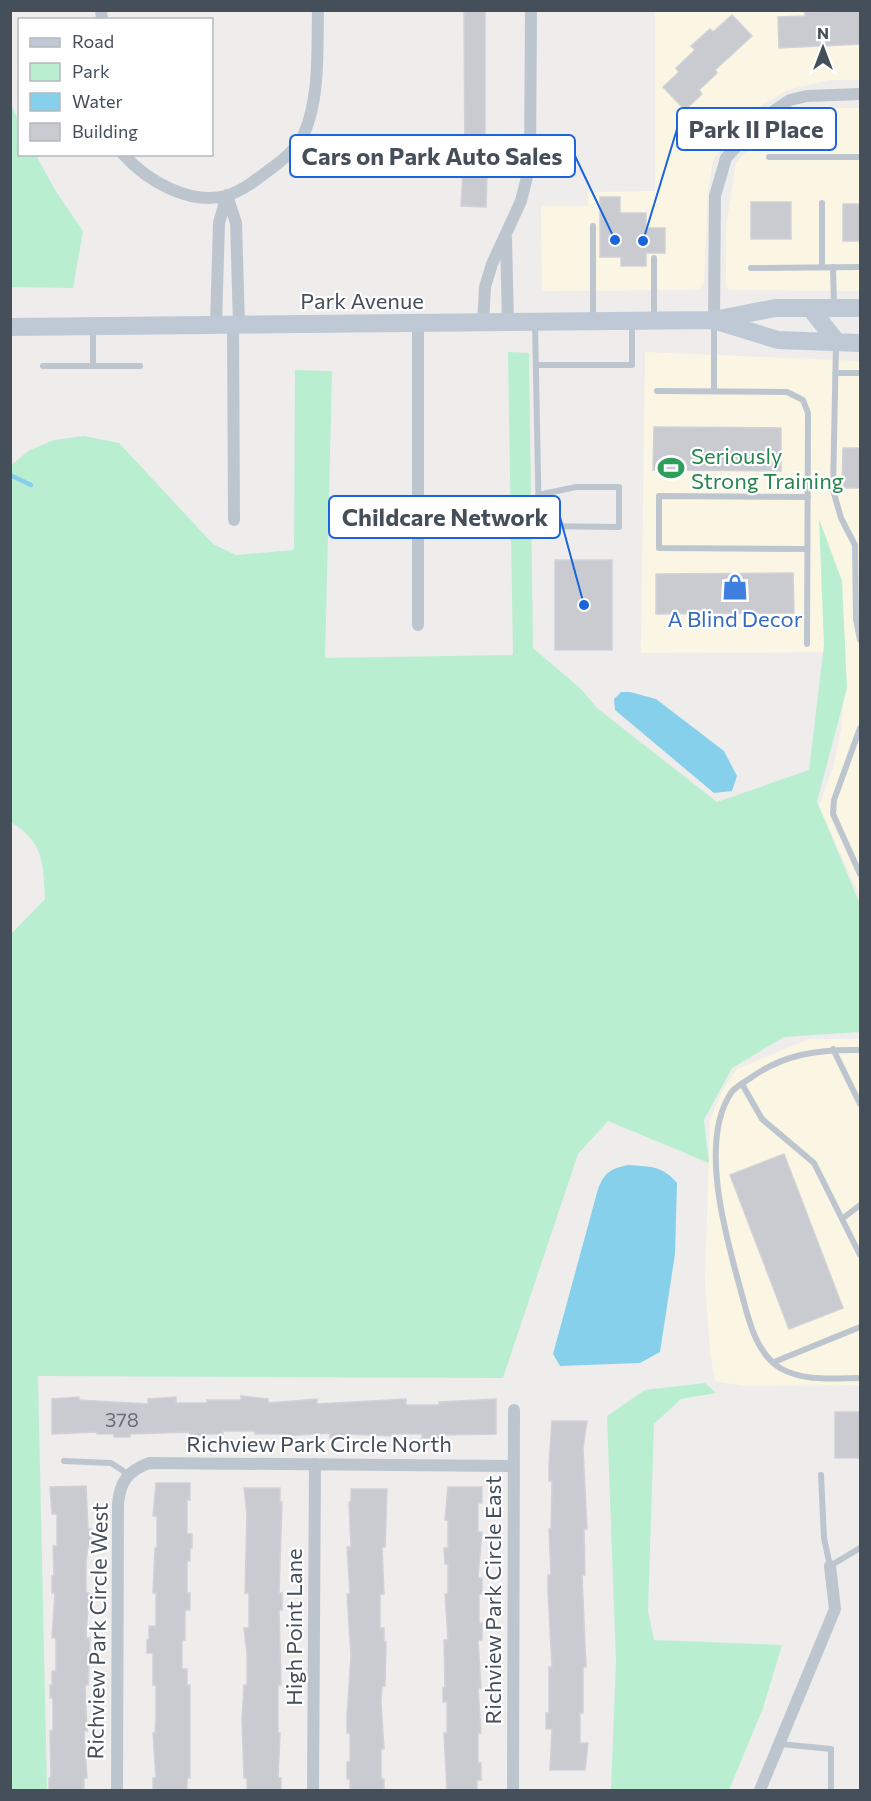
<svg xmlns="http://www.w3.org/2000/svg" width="871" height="1801" font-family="Commissioner,sans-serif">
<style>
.commercial{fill:#fbf6e4}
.green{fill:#baeed1}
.water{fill:#87d0eb}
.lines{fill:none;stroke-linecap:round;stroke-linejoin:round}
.stream{stroke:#87d0eb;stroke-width:4.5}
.building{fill:#c9cbd1;stroke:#d0d2d8;stroke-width:1.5}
.service{stroke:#bdc6cf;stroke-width:6}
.minor{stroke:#bdc6cf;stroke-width:12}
.secondary{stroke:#bfc9d6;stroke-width:18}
.labels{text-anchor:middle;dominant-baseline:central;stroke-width:4.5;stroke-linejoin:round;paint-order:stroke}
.number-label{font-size:20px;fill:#666e78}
.street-label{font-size:22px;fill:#454f5a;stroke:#fff}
.leisure-label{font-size:22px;fill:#27864d;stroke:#fff;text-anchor:start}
.shop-label{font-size:22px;fill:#366cbe;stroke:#fff}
.leader{fill:none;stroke:#1a64dc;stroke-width:2}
.callout-dot{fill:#1a64dc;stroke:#fff;stroke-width:2}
.callout{fill:#fff;stroke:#1a64dc;stroke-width:2}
.callout-label{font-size:24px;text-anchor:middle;font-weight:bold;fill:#454f5a}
</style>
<rect width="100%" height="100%" fill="#efecec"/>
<path class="commercial" d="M655,11H860V80H829L787,90L760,106L734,131L713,160L708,190L704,282L699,290L542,291L541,206H588V192L655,191Z
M839,108H860V291L728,290L726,283V226L736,163L773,122L800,111Z
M645,352L860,361V896L819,806L834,765L841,730L844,695L838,652L641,653Z
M809,1039H860V1385L745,1386L715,1381L710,1352L705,1280L710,1120L723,1090L737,1069Z"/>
<path class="green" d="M11,104L19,122L20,154L36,155L55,190L83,231L73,288L11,287Z
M508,352L529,353L533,648L581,689L597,708L717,802L809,770L824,645L819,519L842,581L847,688L817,802L860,904V1032L784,1037L732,1068L704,1120L709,1163L608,1121L578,1154L503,1378L38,1376L47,1790H11L10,935L45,899C43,862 44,843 11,822V465L30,450L54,440L84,436L119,443L213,544L236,555L294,550L295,370L332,371L325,658L513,655Z
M705,1383L716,1393L681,1399L654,1424L648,1611L654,1640L782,1645L763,1708L729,1790H611L616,1661L607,1416L645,1390Z"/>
<path class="water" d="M621,692H630L656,699L724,751L737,776L732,791L714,793L615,710L614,699Z
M628,1165C650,1167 662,1165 677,1183L675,1254L660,1352L640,1363L560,1366L553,1354L598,1189C605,1172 610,1169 628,1165Z"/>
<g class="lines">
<path class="stream" d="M10,475L31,485"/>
</g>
<path class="building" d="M464,10H485V142H488L486,207L461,206L463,171H465Z
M861,11V44L779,48L778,17L805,16V12Z
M732,15L752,36L715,70L717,73L699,90L702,94L685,110L663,87L679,72L676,68L695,50L691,46L710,29L713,32Z
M600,197H620V213H646V228H665V253H646V266H621V257H600Z
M751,202H791V239H751Z
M843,204H861V241H843Z
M654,427L781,428V471L653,470Z
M843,448H861V488H842Z
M555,560H612V650H555Z
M793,573L794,613L656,614V574Z
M784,1154L843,1308L789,1329L730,1175Z
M241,1396L268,1399V1403L317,1399V1404L406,1399V1405H439V1402L496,1399V1434L439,1435V1439H422V1434H392V1436L346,1434V1438H330V1433L284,1436V1434H255V1431H223V1434H206V1437H190V1432L130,1434V1437H114V1434H97V1432L52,1434V1399L79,1397V1400L148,1404V1399L176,1397V1403H207V1400H241Z
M835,1412H861V1458H835Z
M552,1421H587L583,1448L587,1529H584L585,1575H582L586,1667H583V1713H580V1743H588L585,1770H550L552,1729H546V1713H549V1667H552L548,1591V1575H551L549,1529H551L552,1481H549V1465Z
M156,1483H190V1500H187V1534H192V1548H190V1561H187V1593H190V1610H185V1640H182V1669H187V1685H190V1778H187V1791H153V1778H156L153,1733H155L156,1719V1685H153V1653H147V1640H149V1626H156V1593H153L155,1548H157V1516H153Z
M86,1486L88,1529H91V1546H88L86,1562V1592L89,1593L86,1638H90L88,1685H85L87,1731H84L87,1778H84V1791H49V1778H51L50,1731H53V1698H50V1685H52V1671H56V1638H52L55,1593H52V1576H54L53,1546H57V1514H52L50,1487Z
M448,1487H482V1503H478V1532H482L478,1578H482V1594H479V1623H482V1640H478L481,1688H478L481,1733H478V1763H481V1780H477V1791H447L444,1733H447V1702H443V1688H445L444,1640H448L445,1594H448V1564H445L444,1548H448V1520H445Z
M244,1488H280V1502H282L279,1593H282V1610H279L281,1685H278V1733H280L278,1778H281V1791H247V1778H244L242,1720L244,1685H247V1654L244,1628H249V1593H245L247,1515Z
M351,1489H387L385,1547H382L384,1594H380V1628H384V1642H386L385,1686H382L381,1702L384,1749H381V1779H384V1791H350V1779H347V1762H350V1733H347V1716L351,1655L347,1594H350L347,1547H351L349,1502H351Z"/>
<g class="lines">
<path class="service" d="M769,157H860
M593,226V318
M822,267V203
M833,267L834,305
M751,268L860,267
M654,317V258
M535,323L539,526L619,527V487H576L538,495
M714,323V391
M93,330V366
M836,344L833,490L841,518L855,545L856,619L860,640
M536,365H632V322
M43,366H140
M835,373H860
M657,391L787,392L803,400L808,413L807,644
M807,549L659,548V496L808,497
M860,728L834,800L833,814L860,874
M833,1049L860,1104
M860,1050C819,1049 783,1054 749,1079C743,1083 735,1087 731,1093C699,1141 725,1233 739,1284C747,1312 753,1351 780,1368C804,1382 834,1378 860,1378
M742,1084L762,1119L814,1163L860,1255
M842,1219L860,1205
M774,1362L860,1327
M64,1461L111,1463L128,1474
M821,1475L824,1538L830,1566L860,1548
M780,1744L831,1749V1790"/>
<path class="minor" d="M101,10L102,20
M123,154C147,181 189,205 226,196C242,191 256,180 269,170C282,161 297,149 304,134C320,97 317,50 318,10
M227,195L236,223L239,325
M506,238L508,324
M714,320L715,196L726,158L759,121L790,100L807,96L860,94
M483,324L485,287L492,264L521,201L530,165L531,10
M216,325L219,223L227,195
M233,325L234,520
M418,625V324
M117,1790L118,1504C120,1481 128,1471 149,1463L514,1466
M313,1790L315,1464
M513,1790L514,1410
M760,1790L835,1609L830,1566"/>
<path class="secondary" d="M811,309L836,341
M716,321L778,340L860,343
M10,327L714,320L775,308H860"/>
</g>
<defs>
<g id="stadium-bare" transform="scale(2.07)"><path d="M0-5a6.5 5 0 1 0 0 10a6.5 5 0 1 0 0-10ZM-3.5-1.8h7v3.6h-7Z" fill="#2e9e5b" stroke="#fff" stroke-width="2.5" paint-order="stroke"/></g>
<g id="shop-bare" transform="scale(2.07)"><path d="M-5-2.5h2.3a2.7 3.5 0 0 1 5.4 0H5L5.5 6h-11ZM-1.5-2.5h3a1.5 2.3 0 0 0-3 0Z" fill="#3f7fe0" stroke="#fff" stroke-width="2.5" paint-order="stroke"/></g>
</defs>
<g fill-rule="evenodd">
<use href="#stadium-bare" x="671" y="468"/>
<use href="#shop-bare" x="735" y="587"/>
</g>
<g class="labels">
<g class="number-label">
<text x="122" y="1419">378</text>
</g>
<g class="street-label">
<text x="362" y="300">Park Avenue</text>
<text x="319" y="1443">Richview Park Circle North</text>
<text transform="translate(492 1600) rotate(-90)">Richview Park Circle East</text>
<text transform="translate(293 1627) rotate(-90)">High Point Lane</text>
<text transform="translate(97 1631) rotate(-89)">Richview Park Circle West</text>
</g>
<g class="leisure-label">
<text x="691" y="455">Seriously<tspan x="691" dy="25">Strong Training</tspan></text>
</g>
<g class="shop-label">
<text x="735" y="618">A Blind Decor</text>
</g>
</g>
<path class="leader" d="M643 241L677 129M615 240L575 156M584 605L560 517"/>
<g class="callout-dot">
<circle cx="643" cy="241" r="6"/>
<circle cx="615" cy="240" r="6"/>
<circle cx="584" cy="605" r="6"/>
</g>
<g class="callout">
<rect x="677" y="108" width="159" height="42" rx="6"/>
<rect x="290" y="135" width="285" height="42" rx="6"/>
<rect x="329" y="496" width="231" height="42" rx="6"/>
</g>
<g class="callout-label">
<text x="756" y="138">Park II Place</text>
<text x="432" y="165">Cars on Park Auto Sales</text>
<text x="445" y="526">Childcare Network</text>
</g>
<rect width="871" height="1801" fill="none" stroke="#454f5a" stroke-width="24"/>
<rect x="18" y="18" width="195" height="138" fill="#ffffff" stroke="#b5b9bd" stroke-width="1.5"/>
<rect x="30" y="38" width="30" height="9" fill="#bfc9d6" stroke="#b5b9bd" stroke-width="1.5"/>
<text x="72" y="48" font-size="18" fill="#454f5a">Road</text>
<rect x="30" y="63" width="30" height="18" fill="#baeed1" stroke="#b5b9bd" stroke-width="1.5"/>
<text x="72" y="78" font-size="18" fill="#454f5a">Park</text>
<rect x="30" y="93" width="30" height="18" fill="#87d0eb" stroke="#b5b9bd" stroke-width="1.5"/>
<text x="72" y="108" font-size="18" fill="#454f5a">Water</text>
<rect x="30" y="123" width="30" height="18" fill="#c9cbd1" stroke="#b5b9bd" stroke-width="1.5"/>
<text x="72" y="138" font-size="18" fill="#454f5a">Building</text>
<g transform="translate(823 48)" stroke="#ffffff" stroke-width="4.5" paint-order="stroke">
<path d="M0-4.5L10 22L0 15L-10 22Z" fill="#454f5a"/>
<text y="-9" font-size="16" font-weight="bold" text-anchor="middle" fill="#454f5a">N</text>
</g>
</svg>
